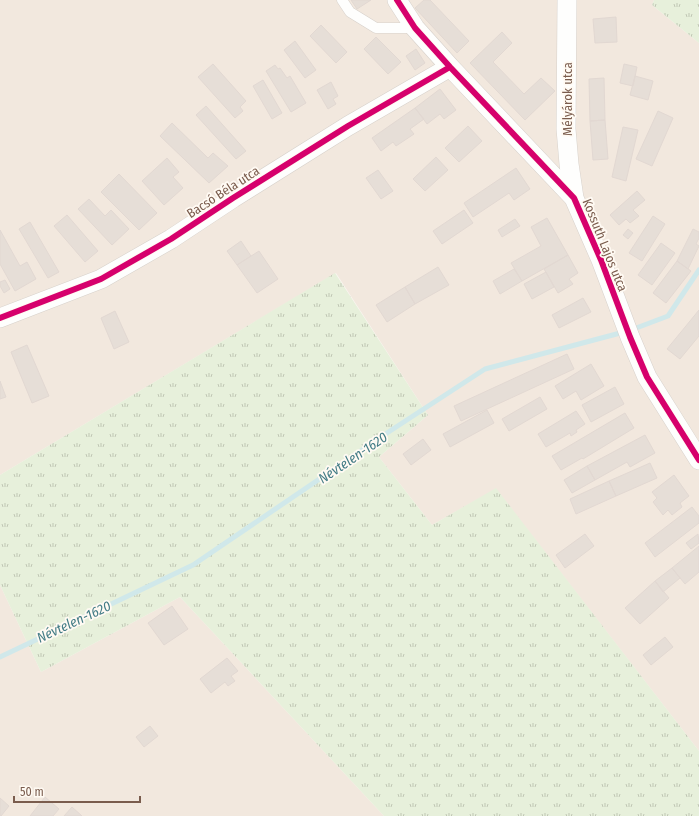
<svg xmlns="http://www.w3.org/2000/svg" width="699" height="816" font-family="'Fira Sans Condensed',sans-serif">
<style>
.residential{fill:#f2e8de}
.grass{fill:url(#grass-tufts)}
.lines{fill:none;stroke-linecap:round;stroke-linejoin:round}
.stream{stroke:#d0e8ea;stroke-width:5}
.building{fill:#e6ded7;stroke:#e2d8d2}
.service-casing{stroke:#d7d1cb;stroke-width:11}
.minor-casing{stroke:#d7d1cb;stroke-width:20}
.service{stroke:#fefefd;stroke-width:10}
.minor{stroke:#fefefd;stroke-width:19}
.cycleway-casing{stroke:#fffaf3;stroke-width:8}
.cycleway{stroke:#d6006c;stroke-width:6}
.labels{text-anchor:middle;dominant-baseline:central;stroke-width:3.5;stroke-linejoin:round;paint-order:stroke}
.street-label{font-size:13px;fill:#7a5c4d;stroke:#fffaf3}
.water-label{font-size:14px;font-style:italic;fill:#437c86;stroke:#fffaf3}
</style>
<defs>
<pattern id="grass-tufts" width="24" height="20" patternUnits="userSpaceOnUse"><rect width="24" height="20" fill="#e7f0db"/><path d="M3 7l-1-3M5 7V3M7 7l1-3M15 17l-1-3M17 17v-4M19 17l1-3" fill="none" stroke="#c0c6b4"/></pattern>
</defs>
<rect width="100%" height="100%" fill="#f9f5f0"/>
<path class="residential" d="M0,0H654L652,5L699,43V751L496,489L432,525L379,457L428,415L336,273L0,475Z
M0,585L41,672L180,597L384,816H0Z"/>
<path class="grass" d="M654,0H699V43L652,5Z
M335,273L428,415L379,457L432,525L496,488L699,751V816H384L180,597L41,672L0,585V475Z"/>
<g class="lines">
<path class="stream" d="M631,330L668,316L699,270
M0,657L193,565L390,431L485,369L624,332"/>
</g>
<path class="building" d="M351,0H371L357,9Z
M424,0H430L469,41L457,53L415,8Z
M616,17L617,42L595,43L593,19Z
M321,25L347,52L336,63L310,36Z
M502,32L512,43L493,62L524,94L541,78L555,91L525,120L470,63Z
M376,37L401,62L388,74L364,49Z
M295,41L316,70L305,78L284,50Z
M416,49L425,63L415,70L406,56Z
M213,64L246,101L240,107L243,111L235,118L198,77Z
M624,64L637,67L633,86L620,83Z
M275,65L278,69L280,68L287,78L290,76L306,103L291,112L266,71Z
M635,76L653,81L648,100L630,95Z
M604,78L605,120L590,121L589,79Z
M263,80L282,113L272,119L253,86Z
M331,82L338,96L333,99L336,104L328,109L317,90Z
M440,89L456,110L444,119L440,114L427,124L415,108Z
M206,106L246,151L236,159L196,115Z
M415,108L424,119L410,129L414,134L396,146L393,142L381,151L372,138Z
M658,111L673,118L652,166L636,159Z
M605,120L608,159L593,160L590,121Z
M172,123L208,158L213,153L228,166L209,183L160,136Z
M468,126L482,141L459,162L445,148Z
M623,127L638,130L626,181L612,177Z
M436,157L448,170L425,191L413,179Z
M167,158L179,172L173,177L183,188L164,205L142,181Z
M516,168L530,189L514,200L509,193L473,217L464,203Z
M378,170L393,191L381,199L366,178Z
M119,174L157,213L139,230L101,192Z
M637,191L645,200L633,210L639,216L630,223L626,219L619,225L610,215Z
M89,199L105,216L111,210L129,229L112,245L78,209Z
M464,210L473,223L442,244L433,231Z
M67,215L98,251L85,262L54,226Z
M653,216L665,224L642,261L629,253Z
M547,218L568,255L522,281L511,263L541,246L531,227Z
M515,219L520,226L502,237L498,230Z
M30,222L59,272L48,278L19,229Z
M628,229L633,233L628,239L623,235Z
M693,229L699,232V238L696,244L699,246L688,269L677,261Z
M0,230L20,266L27,262L36,279L15,291L0,264Z
M241,241L251,256L237,265L227,251Z
M661,243L675,253L652,285L638,275Z
M259,251L278,279L257,293L237,265Z
M568,255L578,273L569,279L573,284L558,293L544,269Z
M677,261L691,271L666,303L653,293Z
M438,267L449,285L415,304L405,287Z
M514,269L522,281L500,294L493,281Z
M546,272L554,287L532,299L524,284Z
M5,280L10,289L4,293L0,286V282Z
M405,287L415,304L387,322L376,305Z
M583,298L591,312L559,328L552,315Z
M699,310V336L680,359L667,349Z
M115,311L129,342L114,349L101,318Z
M27,345L49,396L32,403L11,352Z
M567,354L574,369L461,421L454,406Z
M591,364L604,386L581,400L576,391L563,399L555,386Z
M0,381L6,397L0,399Z
M615,387L624,404L591,422L582,405Z
M540,397L547,409L509,431L502,419Z
M487,410L494,423L450,447L443,434Z
M576,411L585,424L576,430L577,432L571,436L570,433L546,447L538,434Z
M625,413L634,428L583,459L582,458L561,470L552,456Z
M645,435L655,453L630,467L627,462L595,480L587,466Z
M423,439L431,450L411,465L403,454Z
M650,463L657,478L616,496L609,481Z
M587,466L595,480L572,493L564,480Z
M674,475L689,496L680,503L682,507L672,515L668,510L663,515L653,502L657,498L652,492Z
M609,481L616,496L576,514L570,499Z
M692,507L699,516V523L655,557L645,543Z
M585,534L594,546L565,568L556,555Z
M698,534L699,543L691,549L686,543Z
M699,546V572L685,584L672,568Z
M672,568L680,578L663,592L655,581Z
M655,581L669,598L640,624L625,608Z
M172,606L188,629L164,645L148,623Z
M665,637L673,647L651,665L643,655Z
M227,658L238,671L231,676L235,681L228,686L225,682L211,693L200,679Z
M150,726L158,736L144,747L136,737Z
M45,797L59,809L53,816H30Z
M0,798L9,806L1,816H0Z
M72,807L82,816H64Z"/>
<g class="lines">
<g class="service-casing">
<path id="service" d="M342,0L350,12L376,28H415"/>
</g>
<g class="minor-casing">
<path id="minor" d="M397,0L415,28L450,67L574,198L601,260L630,337L647,377L699,460
M567,0L566,129L569,164L574,198
M0,318L101,279L171,239L233,198L348,126L450,67"/>
</g>
<use href="#service" class="service"/>
<use href="#minor" class="minor"/>
<g class="cycleway-casing">
<path id="cycleway" d="M397,0L415,28L450,67L574,198L601,260L630,337L647,377L699,460
M0,318L101,279L171,239L233,198L348,126L450,67"/>
</g>
<use href="#cycleway" class="cycleway"/>
</g>
<g class="labels">
<g class="street-label">
<text transform="translate(567 99) rotate(-90)">Mélyárok utca</text>
<text transform="translate(223 192) rotate(-33)">Bacsó Béla utca</text>
<text transform="translate(605 245) rotate(68)">Kossuth Lajos utca</text>
</g>
<g class="water-label">
<text transform="translate(353 458) rotate(-34)">Névtelen-1620</text>
<text transform="translate(74 622) rotate(-25)">Névtelen-1620</text>
</g>
</g>
<path d="M14 796v6h126v-6" fill="none" stroke="#7a5c4d" stroke-width="2"/>
<text x="20" y="796" font-size="12" fill="#7a5c4d" stroke="#fffaf3" stroke-width="3" paint-order="stroke">50 m</text>
</svg>
